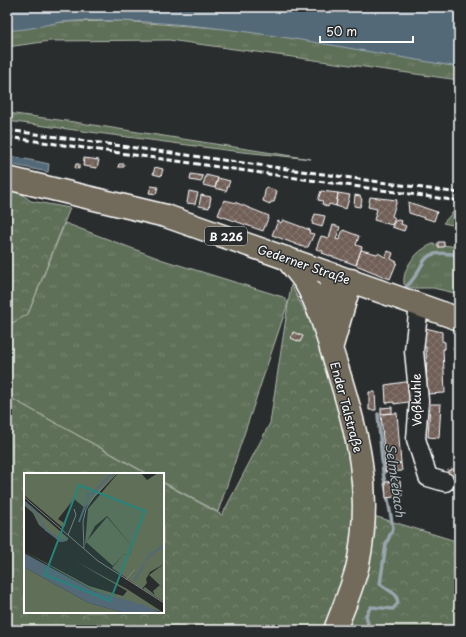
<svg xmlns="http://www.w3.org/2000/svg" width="466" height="637" font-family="'Playpen Sans',sans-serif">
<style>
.grass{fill:url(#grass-tufts);stroke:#afb7ac}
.forest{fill:url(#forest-crowns);stroke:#afb7ac}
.water{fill:#536977;stroke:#98a5ad}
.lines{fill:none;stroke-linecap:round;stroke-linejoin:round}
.stream{stroke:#98a5ad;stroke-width:3.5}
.building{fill:url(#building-cross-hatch);stroke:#fff}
.minor-casing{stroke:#fff;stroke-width:21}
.major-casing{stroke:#fff;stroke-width:25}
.minor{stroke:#2a2d2e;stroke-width:18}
.major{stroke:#726b5a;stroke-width:22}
.rail{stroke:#fff;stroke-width:3;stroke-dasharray:6 3;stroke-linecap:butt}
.labels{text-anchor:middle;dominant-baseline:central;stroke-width:3;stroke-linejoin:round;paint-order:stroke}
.shield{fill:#2a2d2e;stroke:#bfc0c0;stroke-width:1}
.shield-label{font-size:11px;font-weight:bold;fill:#fff}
.street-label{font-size:12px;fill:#fff;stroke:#2a2d2e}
.water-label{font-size:13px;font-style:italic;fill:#a9b4bb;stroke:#2a2d2e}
.inset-river{fill:none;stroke:#536977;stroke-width:2}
.inset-road{fill:none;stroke:#7f8182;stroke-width:1}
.view{fill:#27847c;fill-opacity:0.15;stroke:#27847c;stroke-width:2}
.inset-edge{fill:none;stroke:#fff;stroke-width:2}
</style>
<defs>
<pattern id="grass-tufts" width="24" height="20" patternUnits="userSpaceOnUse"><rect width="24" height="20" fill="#5f6f58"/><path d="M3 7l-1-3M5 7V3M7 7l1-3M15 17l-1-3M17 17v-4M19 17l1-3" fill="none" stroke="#778571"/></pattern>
<pattern id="forest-crowns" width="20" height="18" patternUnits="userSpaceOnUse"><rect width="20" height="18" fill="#5f6f58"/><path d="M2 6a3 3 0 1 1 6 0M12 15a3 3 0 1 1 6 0" fill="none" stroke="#778571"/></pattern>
<pattern id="building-cross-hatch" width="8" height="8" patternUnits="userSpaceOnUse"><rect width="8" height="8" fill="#6f5e57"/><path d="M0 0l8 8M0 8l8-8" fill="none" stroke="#857670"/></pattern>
</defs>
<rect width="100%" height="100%" fill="#2a2d2e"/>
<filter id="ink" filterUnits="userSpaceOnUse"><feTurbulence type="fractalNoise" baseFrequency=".025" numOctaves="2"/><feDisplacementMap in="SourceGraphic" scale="8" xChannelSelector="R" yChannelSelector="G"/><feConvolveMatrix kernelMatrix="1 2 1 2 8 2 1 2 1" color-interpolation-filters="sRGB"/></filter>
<g filter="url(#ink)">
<path class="grass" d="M120,21L230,29L305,40L459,67V80L169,40L50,41L7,47V30L62,22Z
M7,113L74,122L311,159L233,151L7,121Z
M456,209H459V224L457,226L443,223Z
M65,223L163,260L283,297L288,303L218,512L163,482V474H148L7,396V326L28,314Z
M433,244L459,247V294L433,288H410L404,284C402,267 418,249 433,244Z"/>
<path class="forest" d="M7,189L19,192L31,201L70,208L28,314L7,326Z
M291,285L322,344L348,439L357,514L350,560L327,630H7V396L147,474H25V612H163V483L222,515L270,423Z
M453,347L459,350V366H458Z
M374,516L459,542V630H342Z"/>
<path class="water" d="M7,7H459V67C347,49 235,24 121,21C102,20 80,20 61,22C43,25 25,31 7,30Z
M11,156L49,164L48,172L9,164Z"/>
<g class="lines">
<path class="stream" d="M406,287C429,266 415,247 459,255
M366,630L368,624L366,615L371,607L393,609L398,603L396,595L380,584L386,544L393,528L383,472L378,414"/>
</g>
<path class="building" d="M84,158L99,160L97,168L83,166Z
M76,164H79V169L75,168Z
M119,164H124V167H118Z
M155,167L163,169L161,176L153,174Z
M191,174L203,176L201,182L190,180Z
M206,175L218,178L215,188L203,185Z
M218,178L230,181L226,191L215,188Z
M151,186L158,187L156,194L149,193Z
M266,187L277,191L274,202H271L270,204L263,201Z
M189,191L198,193L195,204L187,203Z
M321,191L338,193L336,206L329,204L328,207L322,204L323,201L318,200Z
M338,193L350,195L346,209L336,206Z
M201,195L211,197L209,208L199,206Z
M355,195L360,196L362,200L360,207L354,206Z
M370,197L397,200L392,216L395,218L392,225L374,220L377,209L368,207Z
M224,200L237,203L269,216L263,231L218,215Z
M408,202L437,212L434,221L409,213Z
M315,214L325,216L322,227L312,224Z
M283,220L310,230L309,233L314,234L308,247H303L272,235L278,221L281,223Z
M398,220L402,221L401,224L406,226L404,231L392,227L395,221Z
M333,225L340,227L336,239L339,240L343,230L359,236L356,245L362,247L356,265L322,253L323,251L316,249L321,236L329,238Z
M438,242H444V247H438Z
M361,250L377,254L378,253L385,257L388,251L393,253L391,259L397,262L390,279L356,265Z
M421,327L442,332V341L445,342V349H443L445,393L427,394L426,347L418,346Z
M293,332L303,336L300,342L291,338Z
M405,382L414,383L415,401L394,404V402L386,403L385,385Z
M369,392H375L376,410H369Z
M430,404H441L439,438L428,437Z
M392,407V413L381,414V408Z
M397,413L401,463L385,464L381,414Z
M401,463L402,471L385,472V464Z
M451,469L459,470V491L447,488L448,470L451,471Z
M400,481L402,496L386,498L385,482Z
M459,508V526L455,525Z"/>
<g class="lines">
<g class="minor-casing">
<path id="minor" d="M419,304L414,351L419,401L416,439L428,477L445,482"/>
</g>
<g class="major-casing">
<path id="major" d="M7,178L166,216L459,319
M286,258C292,266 300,274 305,282C320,307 327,337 336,364C358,433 373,491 358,564C353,587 343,608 335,630
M321,315L335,275
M331,349L351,280"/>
</g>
<use href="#minor" class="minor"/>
<use href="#major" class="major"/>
<path class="rail" d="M7,130L459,193
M7,137L459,201"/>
</g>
</g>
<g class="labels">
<rect class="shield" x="205" y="227" width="42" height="18" rx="3"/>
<g class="shield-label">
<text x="226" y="236">B 226</text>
</g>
<g class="street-label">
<text transform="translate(304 264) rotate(19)">Gederner Straße</text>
<text transform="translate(416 400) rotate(-91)">Voßkuhle</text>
<text transform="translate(347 407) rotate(75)">Ender Talstraße</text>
</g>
<g class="water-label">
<text transform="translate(396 480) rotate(82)">Selmkebach</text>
</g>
</g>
<g transform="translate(24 473)">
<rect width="140" height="140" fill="#2a2d2e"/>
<path d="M0,27L44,65L43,68L36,69L15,52L9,40L0,32ZM83,44L108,73L106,81L99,82L89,93L62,69ZM0,78L65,113L99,123L103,118L51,88L103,116L140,140L70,118ZM140,91V116L125,102ZM0,94L65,130L101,140H0Z" fill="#5f6f58"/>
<path d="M0,0H92L61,35L50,26L34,46L42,51L39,55L0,22ZM94,0H117L123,7L134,0H140V91L126,99L122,106L123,110L118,116L88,95L99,82L106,81L108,73L83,43L71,53L61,72L64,36ZM136,112L140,116V129L119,116L121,114L131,122L129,118Z" fill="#5f6f58"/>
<path d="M0,80L70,118L120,132L137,140H101L65,130L0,94Z" fill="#536977"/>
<path class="inset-river" d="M0,29L11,38L22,57L38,68L44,65M55,49L64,25L63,21H68L88,0M122,88L125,83L140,72M110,108L121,90"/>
<path class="inset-road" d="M0,24L74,88L140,130M44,62L52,42L50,36M60,75L59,49L62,36L69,25L93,0M102,107L111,96"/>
<path class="view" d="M55,12L121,38L86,128L21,102Z"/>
<rect width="140" height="140" class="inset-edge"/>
</g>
<rect width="466" height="637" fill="none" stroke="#2a2d2e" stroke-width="24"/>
<rect x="12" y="12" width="442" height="613" fill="none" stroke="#fff" stroke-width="1.5" filter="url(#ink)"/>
<path d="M320 36v6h93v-6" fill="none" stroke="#ffffff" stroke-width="2"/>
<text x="326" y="36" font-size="12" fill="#ffffff" stroke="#2a2d2e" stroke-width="3" paint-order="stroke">50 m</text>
</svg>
